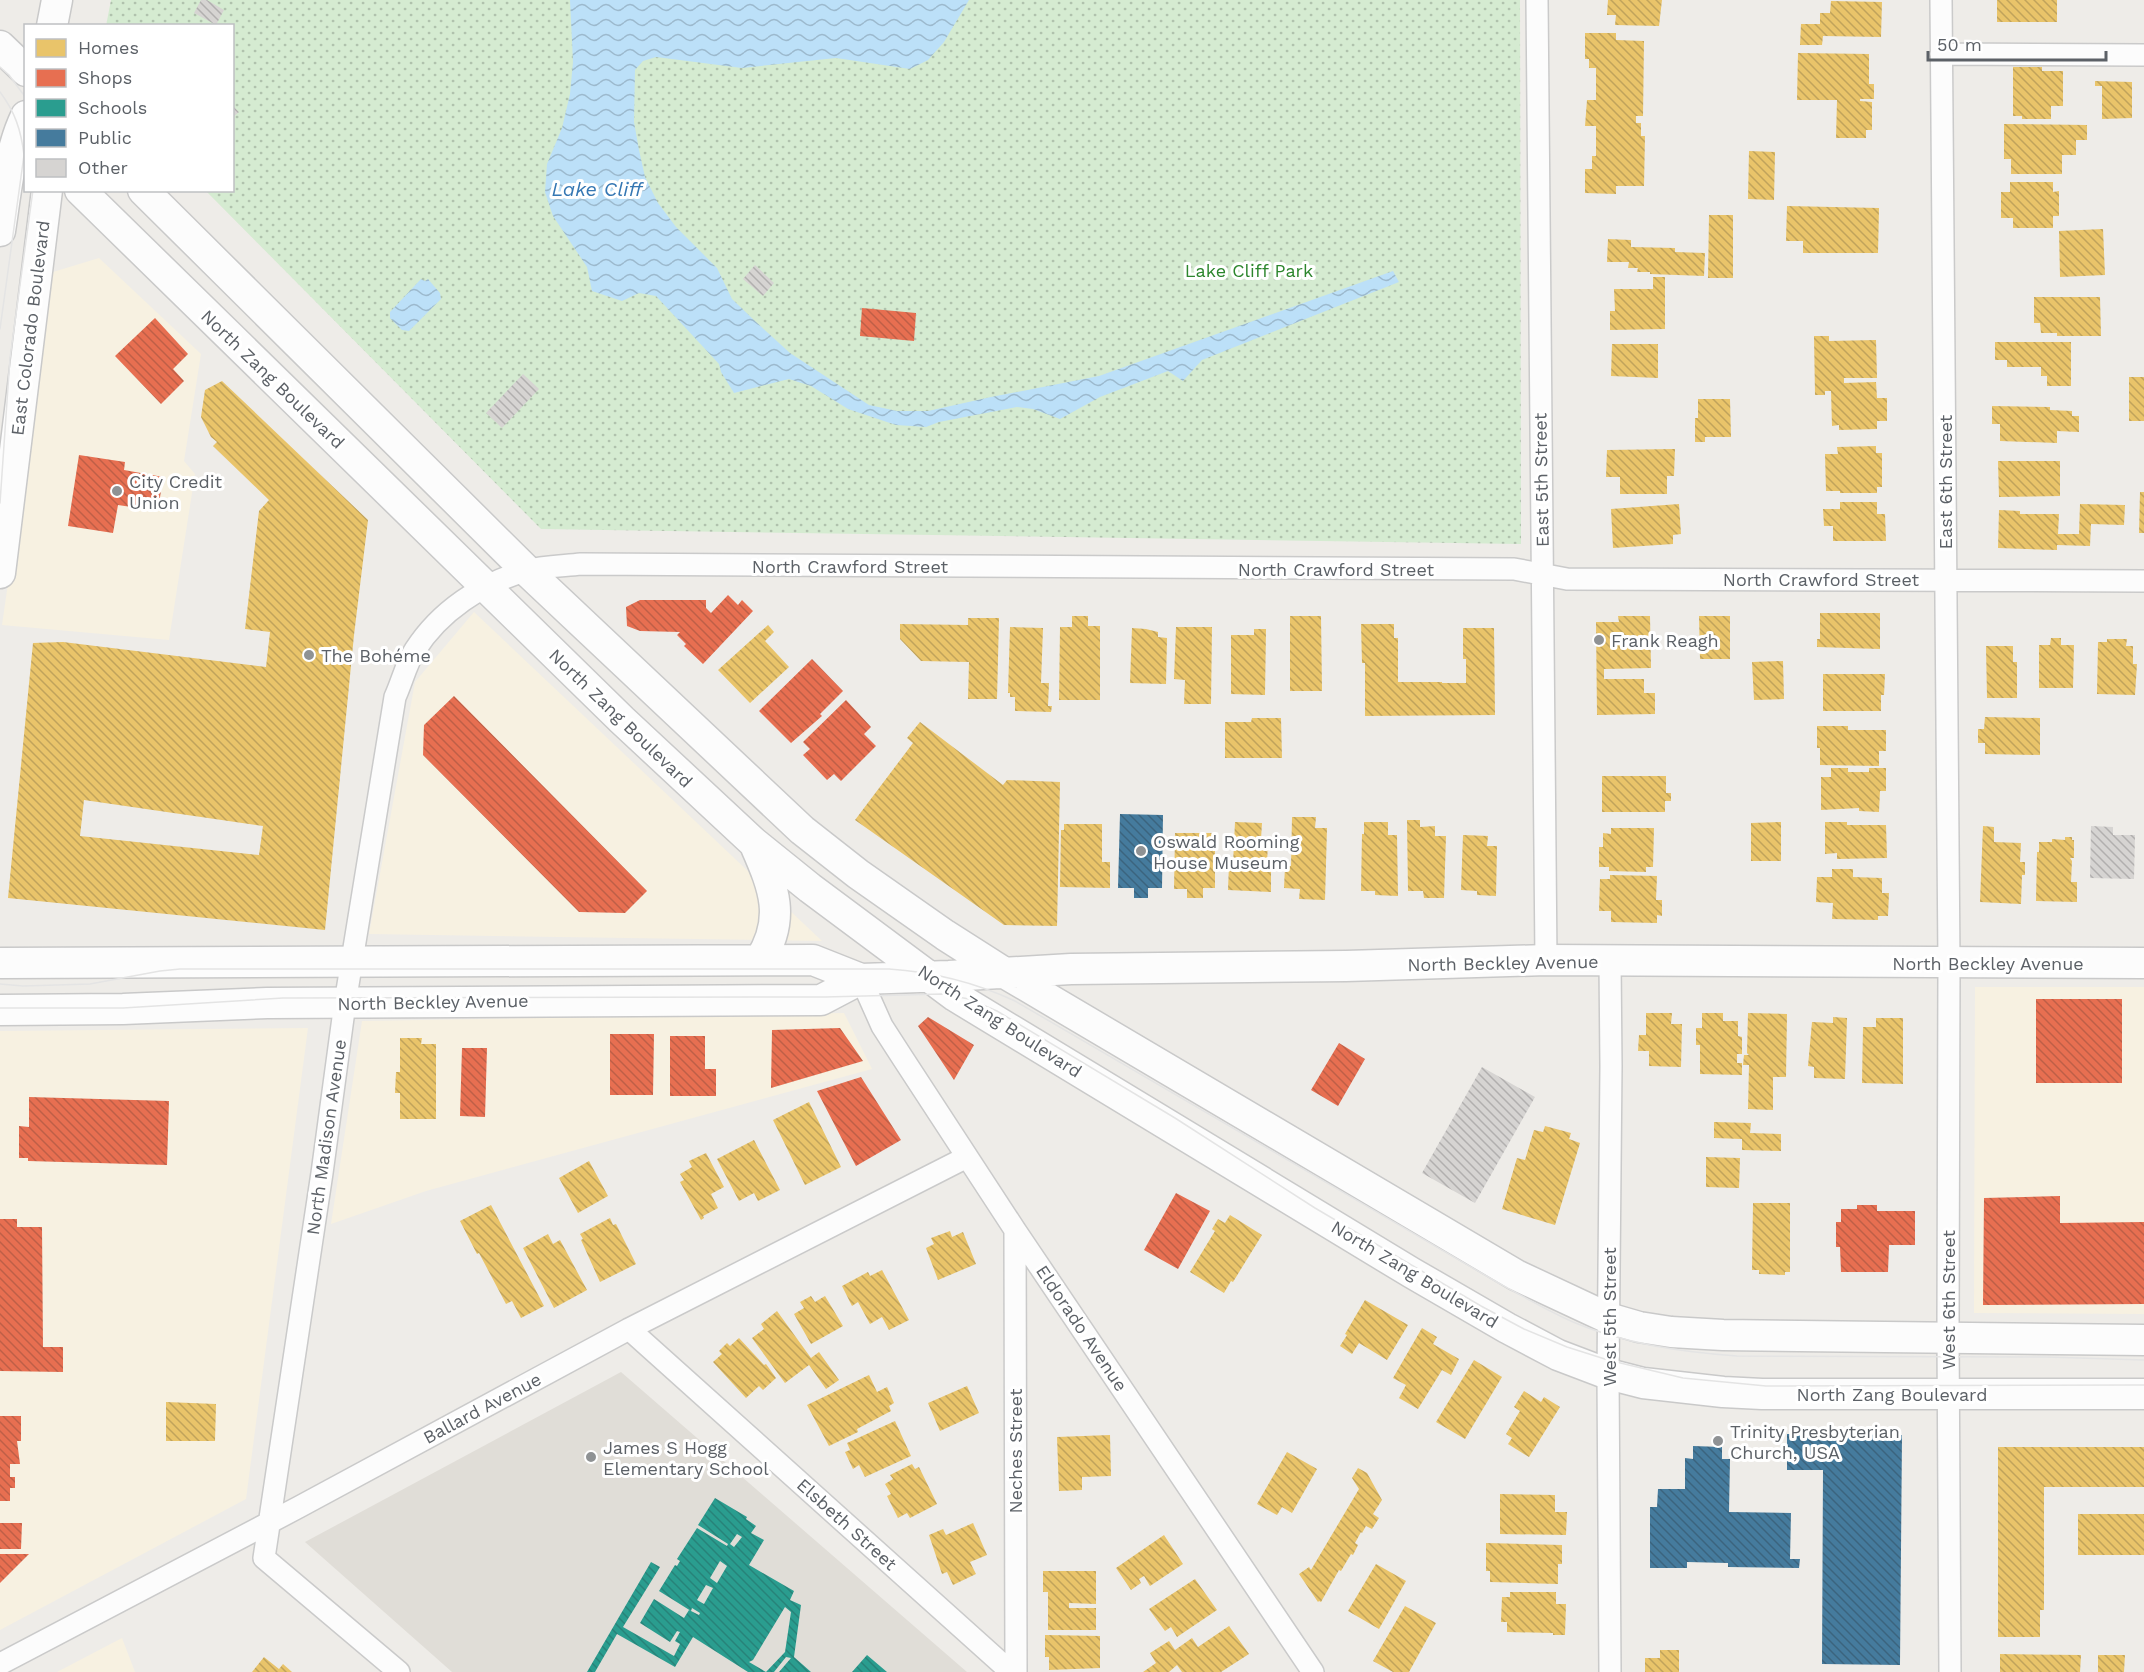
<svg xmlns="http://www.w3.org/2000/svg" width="2144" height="1672" font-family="'Work Sans',sans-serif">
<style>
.commercial{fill:#f7f1e1}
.education{fill:#e0ddd7}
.park{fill:url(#park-dots)}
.water{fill:url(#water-waves)}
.homes{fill:url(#homes-back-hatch);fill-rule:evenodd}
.shops{fill:url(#shops-back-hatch)}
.schools{fill:url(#schools-back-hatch);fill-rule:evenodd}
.public{fill:url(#public-back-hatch)}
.building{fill:url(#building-back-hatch)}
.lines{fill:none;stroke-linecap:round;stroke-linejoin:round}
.street-casing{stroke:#cacaca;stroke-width:24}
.secondary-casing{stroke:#c9c9c9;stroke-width:33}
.street{stroke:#fcfcfc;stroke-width:21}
.secondary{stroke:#fcfcfc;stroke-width:30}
.tram{stroke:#e4e4e4;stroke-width:1.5}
.poi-dot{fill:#8f9294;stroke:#fff;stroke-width:2}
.labels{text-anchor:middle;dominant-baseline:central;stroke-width:6;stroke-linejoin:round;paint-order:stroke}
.park-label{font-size:18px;fill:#2c862d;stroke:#fff}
.street-label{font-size:18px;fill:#5c6167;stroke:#fff}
.poi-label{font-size:18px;fill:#5c6167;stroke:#fff;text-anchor:start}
.water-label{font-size:20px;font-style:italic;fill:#3577b3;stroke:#fff}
</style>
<defs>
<pattern id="park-dots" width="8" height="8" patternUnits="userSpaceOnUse" patternTransform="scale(1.5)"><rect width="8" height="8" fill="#d5ebd1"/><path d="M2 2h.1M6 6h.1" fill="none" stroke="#b0c2ad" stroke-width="1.8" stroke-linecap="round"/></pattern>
<pattern id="water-waves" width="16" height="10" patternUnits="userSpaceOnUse" patternTransform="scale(1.5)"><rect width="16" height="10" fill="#bce0f8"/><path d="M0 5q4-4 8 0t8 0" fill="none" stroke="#9cb9cd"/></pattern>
<pattern id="homes-back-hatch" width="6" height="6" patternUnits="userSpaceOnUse" patternTransform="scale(1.5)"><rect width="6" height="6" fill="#e9c46a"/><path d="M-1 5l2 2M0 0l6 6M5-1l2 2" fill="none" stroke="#c0a35b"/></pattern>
<pattern id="shops-back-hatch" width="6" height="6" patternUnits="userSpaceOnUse" patternTransform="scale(1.5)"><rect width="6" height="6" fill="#e76f51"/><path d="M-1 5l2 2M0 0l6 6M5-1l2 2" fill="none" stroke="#be5f47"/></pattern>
<pattern id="schools-back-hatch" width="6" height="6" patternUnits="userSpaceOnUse" patternTransform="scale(1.5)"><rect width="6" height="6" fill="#2a9d8f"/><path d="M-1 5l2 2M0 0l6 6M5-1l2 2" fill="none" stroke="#278379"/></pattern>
<pattern id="public-back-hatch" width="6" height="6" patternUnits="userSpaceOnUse" patternTransform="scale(1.5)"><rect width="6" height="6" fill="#457b9d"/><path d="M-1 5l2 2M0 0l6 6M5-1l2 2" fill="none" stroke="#3b647e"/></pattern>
<pattern id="building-back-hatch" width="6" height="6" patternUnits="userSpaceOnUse" patternTransform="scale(1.5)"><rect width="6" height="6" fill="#d6d4d2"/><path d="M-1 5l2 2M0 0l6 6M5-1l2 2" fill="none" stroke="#b1afae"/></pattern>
</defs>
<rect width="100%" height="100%" fill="#eeece8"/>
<path class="commercial" d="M99,258L201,354L184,461L195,474L169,640L2,625L53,272Z
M474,612L822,941L369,934L415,682Z
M1975,987H2144V1314L1974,1313Z
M844,1013L872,1069L426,1191L331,1224L362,1021Z
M308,1028L246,1499L0,1630V1031Z
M122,1638L135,1672H57Z"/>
<path class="education" d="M621,1372L967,1672H452L305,1542Z"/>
<path class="park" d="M111,0H1520L1521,544L541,529L206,191L232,190V26H106Z"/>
<path class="water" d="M570,0H969L944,42L928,60L910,69L836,58L742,68L656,57L643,61L635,70L634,122L639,150L645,177L658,203L676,227L717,268L732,299L755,321L790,353L869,405L897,411H928L991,397L1099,376L1393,271L1399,282L1202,360L1183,381L1168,371L1100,397L1060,419L1033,409L1017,407L939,422L926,427L896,425L848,409L811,386L789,379L734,393L721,372L719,364L656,296L639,293L622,301L592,291L587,267L553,216L545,192L547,164L562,128L570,94L573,62Z
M421,279L425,281L428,279L440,293L441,299L409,331L402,330L390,318V312Z"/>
<path class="homes" d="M1608,0H1662L1659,26L1615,25L1616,15H1607Z
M1997,0H2057V22H1997Z
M1831,1L1882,2L1881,37L1823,36L1822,45H1800L1801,24H1820V13H1830Z
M1585,33H1616V40L1644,41L1643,116H1636V123H1641V136H1645L1644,186H1616V194L1585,193V169H1592V156H1596V126H1585L1587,100H1596V68H1589V59H1585Z
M1798,53L1869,54V84H1874V99H1860V101L1872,102V130H1866V138H1836L1837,100H1797Z
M2013,67H2042V71H2063V106H2051V119H2022V116H2013Z
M2095,81L2132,82V118L2102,119V86H2095Z
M2004,124L2087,125V140H2076V155H2062V174H2011V159H2004Z
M1749,151L1775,152L1774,200L1748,199Z
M2010,182H2053V192L2059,191V216H2053V228H2013V218H2001V192H2010Z
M1787,206L1879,208L1878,253H1803V241H1786Z
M1709,215H1733V278H1708Z
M2103,229L2105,275L2060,277L2059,231Z
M1608,239L1631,240V247L1675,248V252L1705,253L1704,276L1650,274V272H1637L1638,268H1628L1629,262H1607Z
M1653,277H1665V329L1610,330V311H1615L1614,289H1653Z
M2034,297H2100L2101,336H2057V333H2041L2040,323H2034Z
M1814,336H1829V341L1876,340L1877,378H1844V383L1876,382L1877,398H1887V421H1877V429L1839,430V425L1832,426L1831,391H1825V395H1815Z
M1995,342H2071V386H2047V376H2041V367H2007V360H1995Z
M1612,344H1658V378L1611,376Z
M2129,377H2144V421H2129Z
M222,381L368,520L354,635L325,930L8,898L33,643L63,642L266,667L270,632L245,629L259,511L269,500L213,446L217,442L211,437L201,417L205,390ZM84,800L263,826L259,855L80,836Z
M1698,399H1730L1731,437H1705V442H1695V418H1698Z
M1992,406L2050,407V410L2072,411V416H2079V432L2057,431V443L2000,441V424H1992Z
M1876,446V453H1882V487H1877V493H1840V491H1826L1825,454H1838L1837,447Z
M1675,449L1674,476H1667V494H1620V477H1606L1607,450Z
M1998,461H2060V496L1999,497Z
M2140,492H2144V533H2139Z
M1840,502H1877V514H1885L1886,541H1833V526H1824L1823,509H1840Z
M1679,504L1681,534L1673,535V544L1613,548L1611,509Z
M2080,504L2125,505L2124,525L2091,524L2090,546L2057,545V550L1998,548L1999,510L2020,511V514H2059L2058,534H2079Z
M1820,613H1880V649L1817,647V639H1820Z
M1072,616H1088V626H1100V700H1059L1060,627H1072Z
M1290,616H1321L1322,691H1290Z
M1618,616H1650L1651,668L1604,669V679H1644V693H1655V714L1597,715L1596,622H1619Z
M1699,616H1730V659H1700Z
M968,618H999L997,699H968L969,662L921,661L900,639V624L968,625Z
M1361,624H1394V638H1398V682H1442V683H1466V659H1463V628H1494L1495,715L1365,716V663H1362Z
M768,625L774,632L765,641L789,667L750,703L718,670Z
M1010,627L1043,628L1041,683H1049L1048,706H1052L1051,712L1015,711V697H1010V693H1008Z
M1176,627H1212L1211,704H1184L1185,680L1174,679Z
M1132,628L1146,629L1158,632V637L1167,638L1166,684L1130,683Z
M1254,629H1266L1265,695L1231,694V635H1254Z
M2051,638H2061V645H2074L2073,688H2039V645H2050Z
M2107,639H2127L2126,646H2133V664H2137L2135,695L2097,694L2098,642H2107Z
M1986,646H2013V662H2017V698H1987Z
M1783,661L1784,699L1754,700L1752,662Z
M1823,674H1885L1884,695H1881V711H1823Z
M1985,717L2040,718V755L1985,754V743H1978V729H1984Z
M1252,718H1281L1282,758H1225V722H1251Z
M920,722L1003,785L1007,780L1060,782L1057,926L1004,925L855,820L913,743L907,738Z
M1817,726H1848V730H1886V751H1879V766L1820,765V748H1817Z
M1831,768H1848V772H1869V768H1886V791H1880L1879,812L1859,811V808L1821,810V777H1831Z
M1602,776H1666V793H1671V801H1665V812H1602Z
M1292,817H1316L1315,828H1327L1325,900L1299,899L1300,889L1284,888L1285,866H1291Z
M1407,820H1420V827L1435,826V836H1446L1444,898H1424L1423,891H1408Z
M1235,822L1262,823L1261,839H1268L1267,866H1271V892L1228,890L1229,864H1233Z
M1364,822H1388V835H1397L1398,896L1375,895V891H1361L1362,834H1364Z
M1781,822V861H1751V823Z
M1825,822H1847V825H1886L1887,858L1837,859V853L1825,854Z
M1064,824H1102V862H1110V888L1060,887L1061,830H1064Z
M1983,826L1994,827V842L2021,843L2020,862H2025V875H2022L2021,904L1980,902Z
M1611,828H1654L1653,867H1646V872L1609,871V867H1599V847H1603V833L1611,834Z
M1175,833H1215V888H1203V898H1187V889H1174Z
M1463,835L1488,836L1487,846H1497L1496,896L1477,895V891L1461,890Z
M2065,837H2072V840H2074V858H2070L2072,861L2071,882H2077V902L2036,901L2037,852H2039V842H2052V839L2065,840Z
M1832,869H1853V877L1882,878V893H1889L1888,916H1878V920L1832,919L1833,903L1816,902L1817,877H1832Z
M1610,875L1657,876L1656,900H1662V916L1657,915V923L1611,922V911H1599L1600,879H1610Z
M1646,1013H1672L1671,1024H1682L1681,1067L1649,1066V1051H1638L1639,1035H1646Z
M1702,1013H1723V1021H1738V1036L1742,1037V1054H1737V1063H1742V1075L1700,1074V1045H1696V1028H1702Z
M1748,1013L1787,1014L1786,1077H1773V1110L1748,1109L1749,1065H1743L1744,1055H1749L1747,1053Z
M1833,1017L1847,1018L1845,1079L1814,1078V1067L1808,1066L1812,1022L1833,1023Z
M1876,1018H1903V1084L1862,1083L1863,1027H1876Z
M400,1038H422L421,1044H436V1119H400V1093H395L396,1072H400Z
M809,1102L841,1167L805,1185L773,1120Z
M1714,1122L1751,1123L1750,1133L1781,1134V1151L1742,1150V1139L1714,1138Z
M1545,1126L1571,1133L1569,1139L1580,1143L1555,1225L1502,1209L1517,1158L1525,1160L1534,1130L1543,1132Z
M754,1140L780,1190L758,1201L754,1193L739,1201L717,1159Z
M706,1153L724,1187L711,1194L718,1208L703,1216L704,1218L701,1220L680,1182L684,1180L680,1174L692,1167L689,1161Z
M1706,1157L1740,1158L1739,1188L1706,1187Z
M589,1161L608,1196L578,1213L559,1178Z
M1753,1203H1790V1272H1785V1275L1759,1274V1270H1752Z
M491,1205L544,1306L521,1318L512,1301L506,1304L479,1253L477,1254L460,1221Z
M1230,1215L1262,1235L1233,1282L1231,1281L1224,1293L1190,1272L1215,1231L1212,1229L1218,1219L1225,1223Z
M610,1218L613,1225L616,1224L636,1264L600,1282L581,1240L583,1239L580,1234Z
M950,1231L952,1237L963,1232L976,1264L938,1280L926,1248L934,1244L931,1238Z
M548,1234L553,1244L560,1240L587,1290L554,1308L523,1248Z
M882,1270L909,1320L889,1330L882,1317L870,1324L858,1302L852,1306L842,1286L868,1272L870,1276Z
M811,1296L815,1302L825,1296L843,1326L811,1344L794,1314L804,1308L800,1302Z
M1365,1300L1408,1325L1387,1360L1359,1343L1352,1354L1340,1346L1347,1335L1345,1334Z
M777,1311L811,1358L819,1352L839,1380L826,1389L809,1365L785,1383L752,1338L764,1329L761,1324Z
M1422,1328L1437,1337L1433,1344L1459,1359L1451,1375L1442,1370L1418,1409L1399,1398L1406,1385L1393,1378Z
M739,1338L764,1365L766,1364L776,1378L763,1390L759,1386L746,1398L713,1362L722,1354L719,1351L727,1343L730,1346Z
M1474,1360L1502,1377L1465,1439L1436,1422Z
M869,1375L877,1392L887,1387L894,1403L889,1406L891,1411L857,1429L858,1432L829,1446L807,1405Z
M967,1386L979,1413L940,1431L928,1403Z
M1524,1391L1541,1402L1544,1397L1560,1407L1529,1457L1508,1444L1512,1438L1506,1434L1520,1411L1514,1407Z
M166,1402L216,1404L215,1441H166Z
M895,1421L911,1456L865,1477L859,1465L853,1469L845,1452L850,1450L847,1443Z
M1110,1435L1111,1476L1082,1477V1490L1059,1491L1057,1437Z
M1998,1447H2144V1487H2044V1610H2040V1637H1998Z
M1287,1452L1317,1469L1292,1513L1282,1507L1277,1515L1257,1504Z
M912,1464L915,1469L919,1467L937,1504L910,1518L907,1513L898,1518L887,1496L891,1494L885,1484L893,1479L890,1475Z
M1358,1468L1367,1473L1382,1500L1373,1514L1379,1518L1372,1529L1366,1526L1362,1533L1361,1532L1355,1543L1358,1545L1353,1555L1351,1554L1341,1571L1339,1570L1321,1602L1319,1601L1318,1602L1299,1574L1309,1567L1311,1570L1359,1489L1352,1478Z
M1500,1494L1555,1495V1512H1567L1566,1535L1500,1534Z
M2078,1514H2144V1555H2078Z
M973,1523L987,1555L970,1562L976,1574L953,1585L947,1572L942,1574L929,1535L943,1529L946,1535Z
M1164,1535L1183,1564L1150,1586L1144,1576L1139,1579L1141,1583L1131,1590L1116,1568Z
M1486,1543L1562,1545V1564H1558V1584L1490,1582V1571H1486Z
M1376,1564L1406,1581L1379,1629L1348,1611Z
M1043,1571H1096V1604L1069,1603V1608H1096V1630H1048V1592H1043Z
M1195,1579L1217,1610L1177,1637L1171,1627L1165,1631L1149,1609Z
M1510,1592H1556V1604H1566L1565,1635H1553V1633L1507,1632V1622H1501L1502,1597H1510Z
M1405,1606L1436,1623L1409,1672H1393L1373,1661Z
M1229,1626L1249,1654L1221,1672H1182L1177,1665L1169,1672H1143L1156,1663L1150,1653L1169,1641L1175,1650L1192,1638L1198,1647Z
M1045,1635L1100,1636V1668L1049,1670V1657H1045Z
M1660,1650H1679V1672H1645V1658H1660Z
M2000,1654L2081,1655L2080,1672H2000Z
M2098,1655H2125L2124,1672H2098Z
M264,1657L279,1669L283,1664L292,1672H252Z"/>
<path class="shops" d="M862,308L916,313L914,341L860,336Z
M155,318L188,354L173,369L184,381L161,404L115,356Z
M79,455L125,462L124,470L163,477L158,511L118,505L113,533L68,526Z
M728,595L738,605L742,600L753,611L703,664L684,646L686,644L677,635L680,632L640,631L627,626L626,607L640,600H706V608L711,613Z
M812,659L843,691L820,714L822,716L791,743L759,711Z
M454,696L647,891L625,913L579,912L423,755L424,725Z
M846,700L871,727L864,734L876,746L841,781L834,774L827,780L803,755L810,749L803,742Z
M2036,999H2122V1083H2036Z
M928,1017L974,1045L954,1080L918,1026Z
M840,1028L863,1061L771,1088L772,1030Z
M610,1034H654L653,1095H610Z
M670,1036H705V1069H716V1096H670Z
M1339,1043L1365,1059L1338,1106L1311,1090Z
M462,1048H487L485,1117L460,1116Z
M861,1077L901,1140L856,1166L817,1091Z
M29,1097L169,1101L167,1165L28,1161V1158H19V1126L29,1127Z
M1176,1193L1210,1211L1178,1269L1144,1250Z
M2060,1196V1223L2144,1222V1304L1983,1305L1984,1198Z
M1857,1205H1877V1211H1915V1245H1889L1888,1272H1841L1840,1247H1836V1222H1841V1209H1857Z
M0,1219H17V1227H42L43,1347H63V1372L0,1371Z
M0,1416H21V1441H17L20,1464H10V1477H15V1488H10V1501H0Z
M0,1523H22L21,1549H0Z
M0,1554H29L0,1583Z"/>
<path class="schools" d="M715,1498L747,1517L746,1519L756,1526L751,1533L764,1540L749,1565L794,1591L790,1600L801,1605L794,1657L811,1672H779L791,1658L786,1657L774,1672H748L693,1637L675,1667L617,1634L595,1672H587L651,1562L660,1567L623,1627L674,1656L680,1644L675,1641L680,1632L677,1631L670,1642L640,1623L654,1599L684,1618L689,1610L699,1615L700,1613L692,1608L691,1611L659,1591L675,1565L677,1566L680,1561L677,1559L697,1528L727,1546L728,1544L698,1525ZM737,1534L742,1537L734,1547L730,1544ZM720,1561L727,1566L717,1583L710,1578ZM706,1585L713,1588L704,1604L697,1600ZM785,1607L791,1612L785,1652L766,1672L749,1662L753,1660Z
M867,1655L887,1672H852Z"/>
<path class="public" d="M1120,814L1163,815L1162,888H1148V898H1134V888H1118Z
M1787,1434L1902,1435L1900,1665L1822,1664L1823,1470H1787Z
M1693,1446L1722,1447V1459H1730L1729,1512L1791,1513L1790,1559H1800L1799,1568L1728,1567V1563L1687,1562V1568H1650V1507H1657L1658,1489H1685V1458L1693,1459Z"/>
<path class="building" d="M201,0H207L224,10L216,25L194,13Z
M232,105L239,112L232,118Z
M755,265L774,283L763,296L743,279Z
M523,374L539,389L502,428L486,413Z
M2091,826L2113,827V835H2135L2134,879L2090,878Z
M1482,1067L1535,1097L1475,1203L1422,1173Z"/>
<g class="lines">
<g class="street-casing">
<path id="street" d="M1537,0L1546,960
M1941,0L1949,963L1948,1336L1950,1672
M1941,54L2144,55
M1610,961L1611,1066L1608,1374L1610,1672
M861,979L882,1026L902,1057L1015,1230L1313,1672
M1015,1230L1016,1672
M629,1329L1011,1672
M0,1664L299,1507L629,1329L967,1157
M399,1672L264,1558L322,1173L345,1003L395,697C402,682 406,664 415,650C440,611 481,584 525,571C543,566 563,566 581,564L1514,569L1567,579L2144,581"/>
</g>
<g class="secondary-casing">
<path id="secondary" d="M52,26L57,0
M0,46L26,71
M80,190L622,720L753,842L810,888L955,996L1412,1273L1507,1328L1558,1355L1608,1374L1643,1383L1723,1392L1762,1394H2144
M143,190L527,571L802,830L858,874L945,935L1003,972L1516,1275L1608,1318L1639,1327L1671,1332L1723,1335L2144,1340
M0,231C6,193 9,151 26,116
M0,573L47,190
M756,847C774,888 786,919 760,960
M0,963L813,960L861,979L949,976L1071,969L1346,966L1546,960L2144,963
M0,1010L123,1009L267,1003L821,1000L861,979"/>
</g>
<use href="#street" class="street"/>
<use href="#secondary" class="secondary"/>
<path class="tram" d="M0,67L9,75L26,98
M0,92C15,112 21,130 24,155L0,329
M0,503L10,358L33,190
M0,984L23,986L90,984L160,971L180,969H889C935,972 974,982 1015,1001L1495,1281C1520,1295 1546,1310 1573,1322C1625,1344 1681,1352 1737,1356L2046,1357L2144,1360
M0,1008H123L283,998L825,997L942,994L969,999L997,1011L1175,1118L1315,1208L1481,1306L1524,1329L1567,1347L1608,1360L1683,1378L1766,1386L2144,1385"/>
</g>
<g class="poi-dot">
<circle cx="117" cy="491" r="6"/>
<circle cx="1599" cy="640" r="6"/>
<circle cx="309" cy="655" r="6"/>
<circle cx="1141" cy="851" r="6"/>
<circle cx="1718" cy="1441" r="6"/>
<circle cx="591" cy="1457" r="6"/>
</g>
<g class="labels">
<g class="park-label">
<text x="1249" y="270">Lake Cliff Park</text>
</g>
<g class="street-label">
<text transform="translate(30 328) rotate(-83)">East Colorado Boulevard</text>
<text transform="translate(273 379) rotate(44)">North Zang Boulevard</text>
<text transform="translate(1541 480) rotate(-91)">East 5th Street</text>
<text transform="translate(1945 482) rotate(-90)">East 6th Street</text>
<text x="850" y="566">North Crawford Street</text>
<text x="1336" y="569">North Crawford Street</text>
<text x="1821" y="579">North Crawford Street</text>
<text transform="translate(621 718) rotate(44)">North Zang Boulevard</text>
<text transform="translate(1503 963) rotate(-1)">North Beckley Avenue</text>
<text x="1988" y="963">North Beckley Avenue</text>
<text transform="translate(433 1002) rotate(-1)">North Beckley Avenue</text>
<text transform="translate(1000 1021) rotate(33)">North Zang Boulevard</text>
<text transform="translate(326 1137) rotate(-82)">North Madison Avenue</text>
<text transform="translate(1415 1274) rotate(31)">North Zang Boulevard</text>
<text transform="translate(1948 1300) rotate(-90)">West 6th Street</text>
<text transform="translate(1609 1317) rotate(-90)">West 5th Street</text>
<text transform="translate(1082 1328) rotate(56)">Eldorado Avenue</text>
<text x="1892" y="1394">North Zang Boulevard</text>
<text transform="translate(482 1408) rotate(-28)">Ballard Avenue</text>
<text transform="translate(1015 1451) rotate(-90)">Neches Street</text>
<text transform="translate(847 1524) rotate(42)">Elsbeth Street</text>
</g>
<g class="poi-label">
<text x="129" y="481">City Credit<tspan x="129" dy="21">Union</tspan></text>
<text x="1611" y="640">Frank Reagh</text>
<text x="321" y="655">The Bohéme</text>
<text x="1153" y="841">Oswald Rooming<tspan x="1153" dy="21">House Museum</tspan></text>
<text x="1730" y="1431">Trinity Presbyterian<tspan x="1730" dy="21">Church, USA</tspan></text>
<text x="603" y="1447">James S Hogg<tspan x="603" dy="21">Elementary School</tspan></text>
</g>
<g class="water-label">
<text x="597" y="189">Lake Cliff</text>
</g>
</g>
<rect x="24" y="24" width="210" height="168" fill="#ffffff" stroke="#bec0c2" stroke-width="1.5"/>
<rect x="36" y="39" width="30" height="18" fill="#e9c46a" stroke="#bec0c2" stroke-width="1.5"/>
<text x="78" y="54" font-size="18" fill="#5c6167">Homes</text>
<rect x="36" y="69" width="30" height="18" fill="#e76f51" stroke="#bec0c2" stroke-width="1.5"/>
<text x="78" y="84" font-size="18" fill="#5c6167">Shops</text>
<rect x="36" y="99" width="30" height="18" fill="#2a9d8f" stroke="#bec0c2" stroke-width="1.5"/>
<text x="78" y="114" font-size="18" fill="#5c6167">Schools</text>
<rect x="36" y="129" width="30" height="18" fill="#457b9d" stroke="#bec0c2" stroke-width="1.5"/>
<text x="78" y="144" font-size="18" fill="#5c6167">Public</text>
<rect x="36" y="159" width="30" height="18" fill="#d6d4d2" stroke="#bec0c2" stroke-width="1.5"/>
<text x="78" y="174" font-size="18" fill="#5c6167">Other</text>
<path d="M1928 51v9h178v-9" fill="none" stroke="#5c6167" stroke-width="3"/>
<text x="1937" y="51" font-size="18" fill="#5c6167" stroke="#ffffff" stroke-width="4.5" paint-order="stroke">50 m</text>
</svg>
